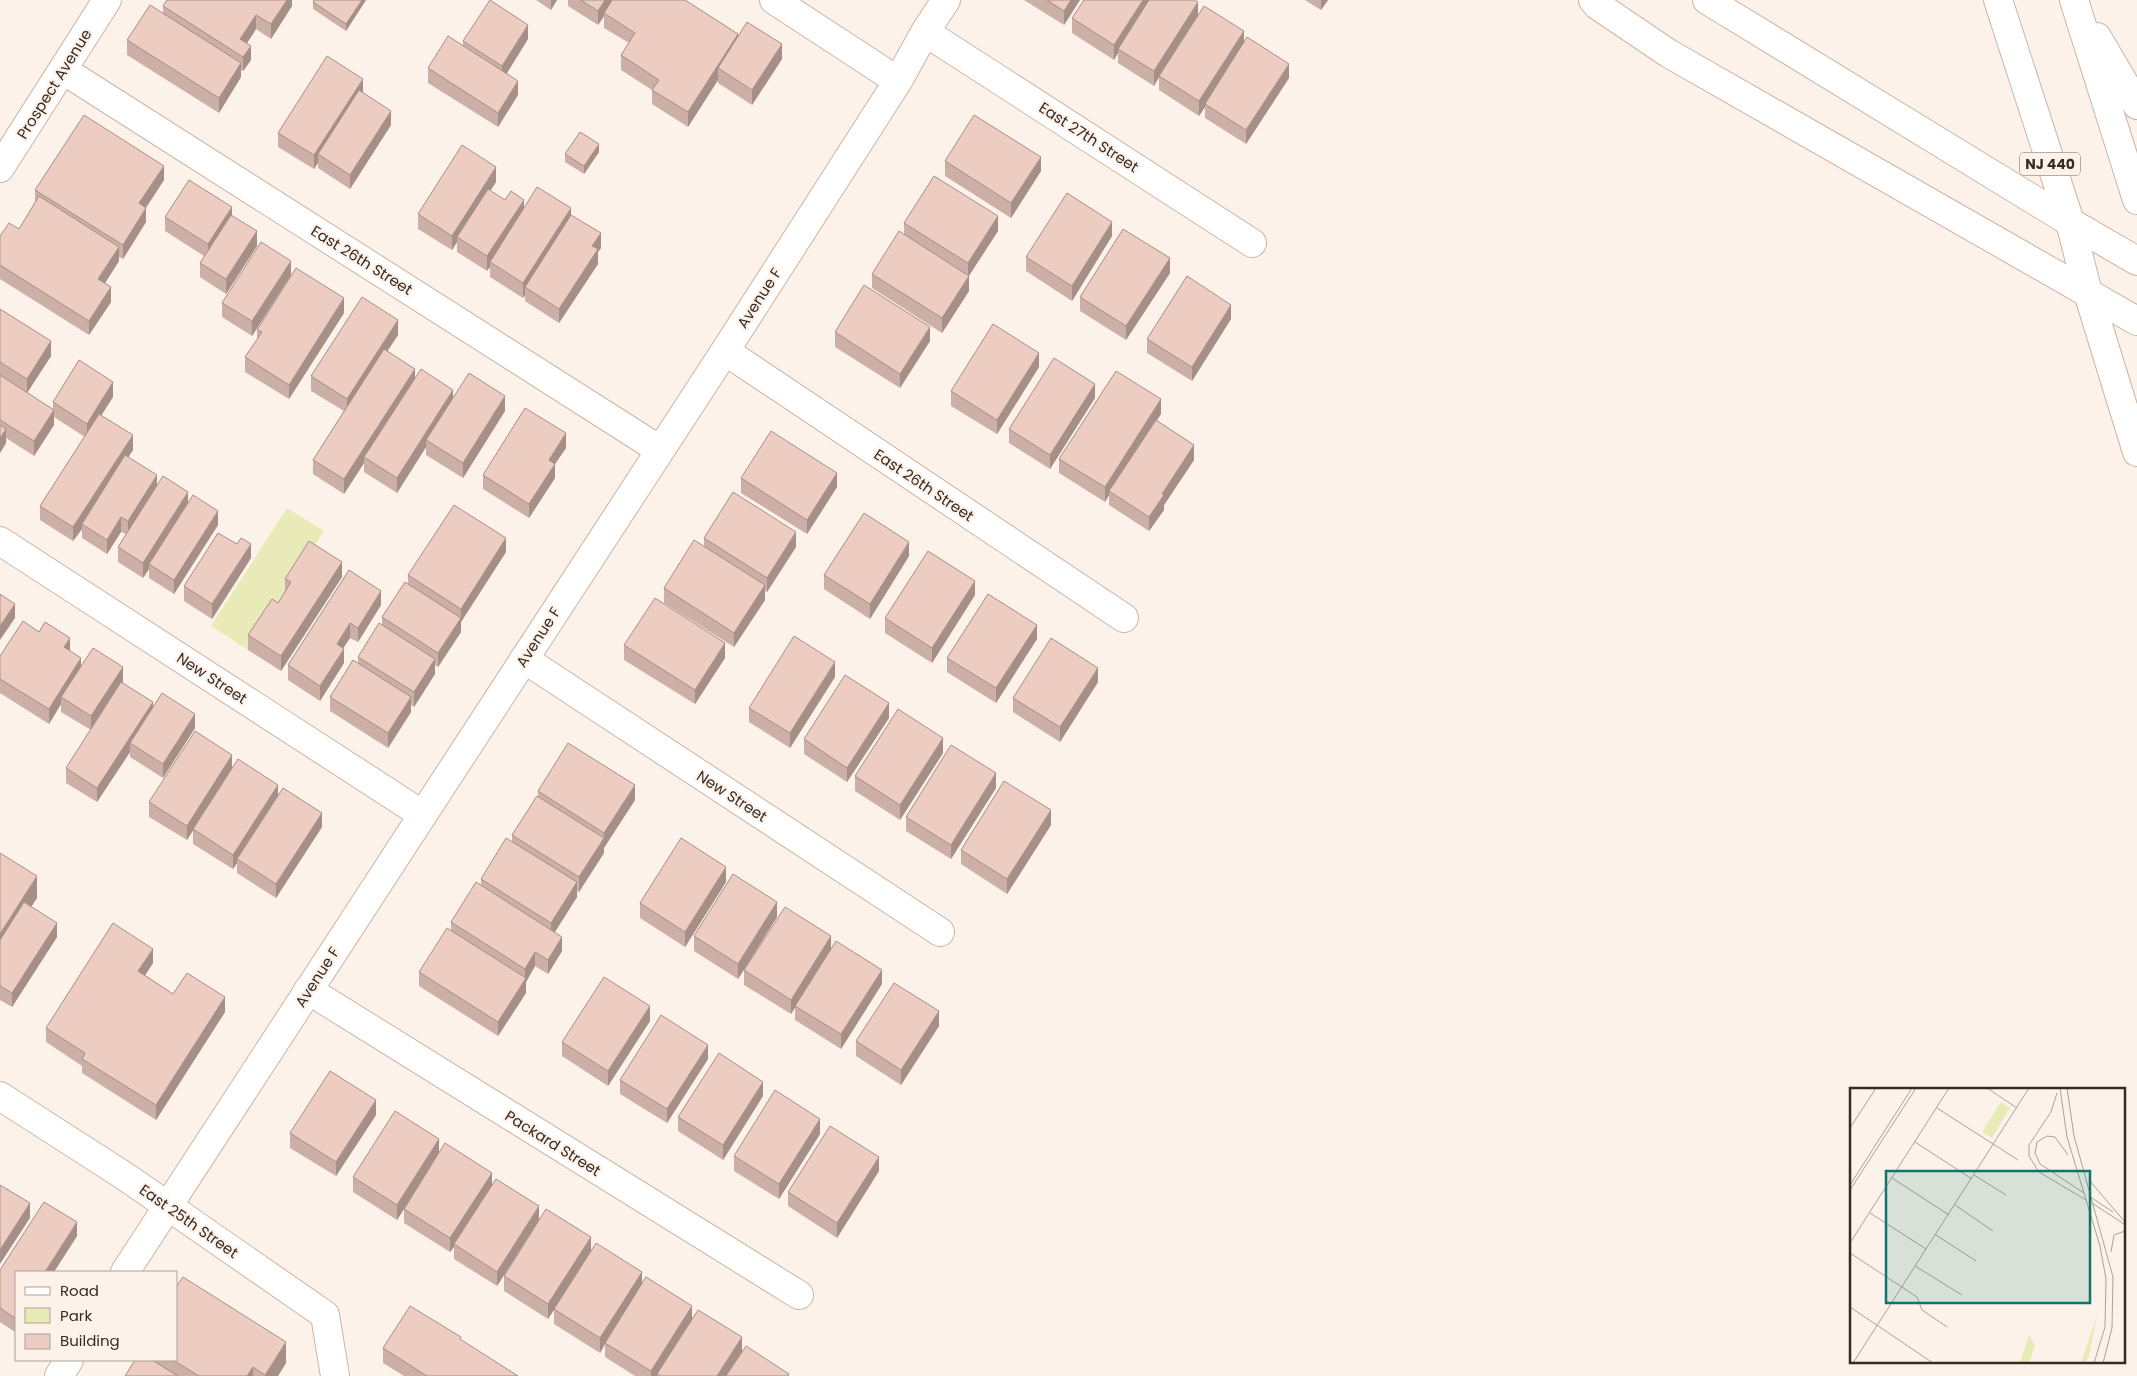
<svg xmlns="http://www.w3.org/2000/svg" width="2137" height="1376" font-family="Poppins,sans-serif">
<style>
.green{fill:#e8ebb7}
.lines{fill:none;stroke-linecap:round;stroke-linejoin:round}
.street-casing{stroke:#ceb4a0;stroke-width:30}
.secondary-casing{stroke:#ceb4a0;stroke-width:30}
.highway-casing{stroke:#ceb4a0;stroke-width:30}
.street{stroke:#fff;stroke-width:28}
.secondary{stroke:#fff;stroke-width:28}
.highway{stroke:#fff;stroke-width:28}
.wall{fill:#ccafa6}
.shaded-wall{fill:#a68f87}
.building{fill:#edccc1;stroke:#a68f87}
.labels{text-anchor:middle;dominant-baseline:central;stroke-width:4.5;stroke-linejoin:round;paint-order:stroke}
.shield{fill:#fdf2ea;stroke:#71675f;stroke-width:1}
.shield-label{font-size:14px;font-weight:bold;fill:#352b23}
.street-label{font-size:15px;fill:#352b23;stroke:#fdf2ea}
.inset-road{fill:none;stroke:#ada29a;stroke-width:1}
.view{fill:#0f766e;fill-opacity:0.15;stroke:#0f766e;stroke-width:2.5}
.inset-edge{fill:none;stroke:#352b23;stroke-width:2.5}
</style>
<rect width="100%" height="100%" fill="#fdf2ea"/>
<path class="green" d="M287,508L324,531L248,650L211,626Z"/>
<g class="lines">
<g class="street-casing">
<path id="street" d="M774,0L898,81
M925,32L1252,243
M63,70L660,450
M0,168L107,0
M725,351L1124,618
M0,541L423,815
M524,659L940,932
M308,990L799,1295
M0,1096L126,1177L325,1315L335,1376
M125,1272L725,351L898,81L925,32L946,0
M59,1376L69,1360"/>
</g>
<g class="secondary-casing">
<path id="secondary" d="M2070,222L2137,261
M2088,293L2137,321"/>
</g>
<g class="highway-casing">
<path id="highway" d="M1593,0L1597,5L1668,53L2088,293
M1707,0L2070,222
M1998,0L2070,222L2088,293L2137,452
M2074,0L2137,200
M2097,37L2137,105"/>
</g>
<use href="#street" class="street"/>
<use href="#secondary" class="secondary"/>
<use href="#highway" class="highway"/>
</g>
<path class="wall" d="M292,0V6L271,39L256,29L247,43L251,60L243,71L241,70V77L219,113L127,55V40L163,14V6Z
M366,0L346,31L313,9V2Z
M536,0H557L551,10Z
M568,0H685L738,36L782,59L752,105L718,83V80L688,127L652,104V90L621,70V55L629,43L604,28V16L598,25L568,6Z
M1024,0H1080L1064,25Z
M1305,0H1328L1321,10Z
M1198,15L1244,43L1289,78L1246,144L1205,118V107L1199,116L1159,90V77L1154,86L1118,63V53L1114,60L1072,33V18Z
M528,39L507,73L518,95L498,127L428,83V68L463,45V41Z
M363,93L391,125L350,189L318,168V163L314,169L278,147V133Z
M599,152L584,174L565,162V154Z
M945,161L1041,171L1011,218L945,176Z
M164,180L146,208V222L123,259L119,257V261L105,283L111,302L89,335L0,279V236L19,229L35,202V190Z
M496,182L490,191L505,200L524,209L571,216L601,248L598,252V264L559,323L525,301V295L523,298L490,277V267L487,271L457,252V242L452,250L418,229V214Z
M232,215L257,246L226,294L200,277V263L204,256L165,231V217Z
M904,223L998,231L969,276V291L942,333L872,288V274L904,235Z
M1112,236L1072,301L1026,271V257Z
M1170,273L1126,340L1080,311V297Z
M291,275L252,336L222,317V303Z
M0,309L51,356L27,393L53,409V402L113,397L101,415L133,450L128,457L157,486L188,502L218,525L174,594L149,578V569L143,578L118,562V547L126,534L121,532L107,554L82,538V529L73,541L40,520V506L85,437L54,417V425L34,456L6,438V443L0,453Z
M344,313L289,399L245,372V357L257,340V330Z
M1231,319L1192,381L1147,353V339Z
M835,332L930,341L900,388L835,347Z
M398,335L387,351L415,378L453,397L505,411L463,478L426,455V447L397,493L364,472V463L344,494L313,474V460L344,411L311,391V376Z
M1039,367L997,434L951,406V391Z
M1095,398L1050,469L1009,443V429Z
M1161,414L1156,421L1194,460L1164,505V510L1149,531L1109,505V495L1105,502L1059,473V459Z
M566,448L555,464V478L529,518L483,489V475Z
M741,478L837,487L807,534L741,493Z
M704,538L796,547L767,592L765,591V600L734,647L664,603V588L704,546Z
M506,552L461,622V632L438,667L435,665V674L414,707L411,705V712L388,748L330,711V697L358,663V657L382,625V617L408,584V575Z
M909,556L870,619L824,589V575Z
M251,558L212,619L184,601V586Z
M349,570L381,605L358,642L350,638L343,648L344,663L320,701L288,680V665Z
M342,577L281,671L248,650V635L278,603L285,592V579Z
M975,595L932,663L885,633V618Z
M1037,639L996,703L947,672V658Z
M624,645L725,658L695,704L624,660Z
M70,651L81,667L123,682V683L153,707L195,728L163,778L130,757V752L97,802L66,783V768L91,730L61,712V704L49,724L0,693V656Z
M835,677L790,748L749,722V708Z
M1098,682L1060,742L1013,712V698Z
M889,718L847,782L804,754V739Z
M943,753L900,820L855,791V776Z
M232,768L278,795L322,827L276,898L237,873V863L233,869L193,844V830L187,840L149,817V802Z
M996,788L951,859L906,831V817Z
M538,791L635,800L604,847V853L579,892L577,891V897L555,932L562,951L548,974L535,966L526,982V993L498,1036L419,986V972L451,931V922L481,885V879L512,842V835L538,797Z
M1051,825L1007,894L961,864V850Z
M0,853L37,898L31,906L57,937L12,1007L0,1000Z
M726,882L685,947L640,918V903Z
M777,917L738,979L694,951V936Z
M831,950L882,984L841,1049L795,1020V1007L791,1014L744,985V970Z
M153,963L145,975L173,994L225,1012L156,1120L82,1073V1066L46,1042V1028Z
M650,1021L608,1086L562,1056V1042Z
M939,1026L901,1085L856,1056V1041Z
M708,1059L667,1123L620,1094V1080Z
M763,1096L723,1160L678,1131V1117Z
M376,1115L336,1176L290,1148V1133Z
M820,1134L779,1199L734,1171V1156Z
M439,1153L492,1185L539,1220L497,1286L454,1259V1247L450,1252L404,1223V1209L397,1220L353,1192V1177Z
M879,1171L837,1238L788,1206V1192Z
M77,1236L15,1332L0,1322V1270Z
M591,1251L642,1284L742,1352L735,1362L789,1376H635L605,1357V1344L600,1353L554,1324V1310L548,1319L504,1291V1276Z
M461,1340L518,1376H404L383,1363V1348Z
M135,1360H176L286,1363L278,1376H125Z"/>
<path class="shaded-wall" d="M287,0H292V6L271,39V24Z
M362,0H366L346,31V24Z
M551,0H557L551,10Z
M605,0H614L604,13V16L598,25V11Z
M1071,0H1080L1064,25V11Z
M1143,0H1152L1118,49V53L1114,60V45Z
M1321,0H1328L1321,10Z
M1198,2V17L1159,76V77L1154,86V71Z
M256,15V29L240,54V39Z
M528,25V39L502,81V66Z
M1244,31V46L1205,104V107L1199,116V101Z
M738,34V48L718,68V80L688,127V112Z
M782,44V59L752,105V90Z
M251,46V60L243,71V57Z
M241,63V77L219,113V98Z
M1289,64V78L1246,144V130Z
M363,79V93L318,154V163L314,169V155Z
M518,81V95L498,127V113Z
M391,111V125L350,189V175Z
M599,144V152L584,174V166Z
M1041,157V171L1011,218V203Z
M164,166V180L139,218V203Z
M496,167V182L459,239L457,237V242L452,250V236Z
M524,200V214L490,262V267L487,271V256Z
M232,207V222L208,259V244Z
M146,208V222L123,259V245Z
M571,208V223L525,287V295L523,298V283Z
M998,216V231L968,277V263Z
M1112,222V236L1072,301V286Z
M257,231V246L226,294V279Z
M601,233V248L598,252V264L559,323V309L592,246Z
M119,247V261L98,294V279Z
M1170,258V273L1126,340V326Z
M291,261V275L252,336V321Z
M969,276V291L942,333V318Z
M111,287V302L89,335V321Z
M344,298V313L289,399V385Z
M1231,305V319L1192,381V367Z
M398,320V335L347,413V399Z
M930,327V341L900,388V374Z
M51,341V356L27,393V379Z
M1039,353V367L997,434V420Z
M415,369V383L364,457V463L344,494V479Z
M113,382V397L87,438V424Z
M1095,384V398L1050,469V455Z
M453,390V404L426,440V447L397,493V478Z
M505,396V411L463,478V463Z
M1161,399V414L1111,492L1109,491V495L1105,502V487Z
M54,410V425L34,456V441Z
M6,429V443L0,453V438Z
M566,433V448L555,464V478L529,518V504L549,460Z
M133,435V450L84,525L82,524V529L73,541V527Z
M1194,445V460L1164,505V510L1149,531V517L1162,494Z
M837,473V487L807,534V520Z
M157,475V490L128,536V521Z
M188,492V506L149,564V569L143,578V563Z
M218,511V525L174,594V580Z
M121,517V532L107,554V540Z
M796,532V547L767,592V578Z
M506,538V552L461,622V632L438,667V653L461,618V609Z
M909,542V556L870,619V604Z
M251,544V558L212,619V604Z
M342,562V577L281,671V656Z
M975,581V595L932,663V648Z
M765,585V600L734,647V633Z
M381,591V605L358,642V628Z
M15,604V618L0,640V626Z
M350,623V638L337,658V644Z
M1037,625V639L996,703V688Z
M70,638V652L64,647Z
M725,643V658L695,704V690Z
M344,649V663L320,701V686Z
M81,658V673L61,697V704L49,724V709Z
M435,659V674L414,707V692Z
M835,662V677L790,748V733Z
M123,667V682L91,731V716Z
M1098,668V682L1060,742V727Z
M411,697V712L388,748V733Z
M153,702V716L130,743V752L97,802V788Z
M889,703V718L847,782V768Z
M195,714V728L163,778V764Z
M943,738V753L900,820V805Z
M232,755V769L187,840V826Z
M996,773V788L951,859V845Z
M278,785V799L237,859V863L233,869V855Z
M635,785V800L604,848V833Z
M1051,810V825L1007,894V879Z
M322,813V827L276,898V884Z
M604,838V853L579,892V877Z
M726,867V882L685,947V932Z
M37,876V898L0,955V934Z
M577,882V897L551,938V923Z
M777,902V917L738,979V964Z
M57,923V937L12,1007V993Z
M831,936V951L791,1014V1000Z
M562,937V951L548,974V960Z
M153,949V963L138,986V971Z
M535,952V966L526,982V993L498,1036V1022L525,980V969Z
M882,970V984L841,1049V1034Z
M225,997V1012L156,1120V1105Z
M650,1006V1021L608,1086V1071Z
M939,1011V1026L901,1085V1070Z
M708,1045V1059L667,1123V1109Z
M763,1082V1096L723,1160V1145Z
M376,1100V1115L336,1176V1162Z
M820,1119V1134L779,1199V1184Z
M439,1139V1153L397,1220V1205Z
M879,1157V1171L837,1238V1223Z
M492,1173V1187L454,1244V1247L450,1252V1238Z
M30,1203V1218L0,1264V1250Z
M539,1206V1220L497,1286V1272Z
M77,1222V1236L54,1272H45Z
M591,1237V1252L548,1319V1304Z
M642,1272V1286L605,1343V1344L600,1353V1338Z
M692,1306V1321L657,1374V1376H651V1371Z
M16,1316V1331L15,1332V1318Z
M742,1337V1352L726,1376H717Z
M286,1342V1363L278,1376H265Z
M253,1367V1376H247Z"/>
<path class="building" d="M167,0H287L271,24L256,15L240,39L251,46L243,57L163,6Z
M314,0H362L346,24L313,2Z
M490,0L528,25L502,66L463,41Z
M581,0H605L598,11Z
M612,0H685L738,34L688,112L652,90L659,80L621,55L635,33L604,13Z
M1047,0H1071L1064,11Z
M1084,0H1143L1114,45L1072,18Z
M1149,0H1194L1198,2L1154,71L1118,49Z
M150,5L241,63L219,98L127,40Z
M1204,6L1244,31L1199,101L1159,76Z
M747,22L782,44L752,90L718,68Z
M448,36L518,81L498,113L428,68Z
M1247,37L1289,64L1246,130L1205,104Z
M327,56L363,79L314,155L278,133Z
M359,90L391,111L350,175L318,154Z
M84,115L164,166L139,203L146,208L123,245L35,190Z
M974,115L1041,157L1011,203L945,161Z
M580,132L599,144L584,166L565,154Z
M462,145L496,167L452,236L418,214Z
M934,176L998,216L968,263L904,223Z
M189,180L232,207L208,244L165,217Z
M537,187L571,208L523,283L490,262Z
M488,189L505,200L511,191L524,200L487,256L457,237Z
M1067,193L1112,222L1072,286L1026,257Z
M39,196L119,247L98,279L111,287L89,321L0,265V236L9,223L19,229Z
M231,215L257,231L226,279L200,263Z
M571,215L601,233L592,246L598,249L559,309L525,287Z
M1123,229L1170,258L1126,326L1080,297Z
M899,231L969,276L942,318L872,274Z
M261,242L291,261L252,321L222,303Z
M296,268L344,298L289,385L245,357L262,332L257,330Z
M1187,276L1231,305L1192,367L1147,339Z
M864,285L930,327L900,374L835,332Z
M362,297L398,320L347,399L311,376Z
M0,309L51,341L27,379L0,362Z
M993,324L1039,353L997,420L951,391Z
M384,349L415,369L344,479L313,460Z
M1054,358L1095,384L1050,455L1009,429Z
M79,360L113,382L87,424L53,402Z
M421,369L453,390L397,478L364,457Z
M1116,371L1161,399L1105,487L1059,459Z
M469,373L505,396L463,463L426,440Z
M0,375L54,410L34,441L0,420Z
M525,408L566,433L549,460L555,464L529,504L483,475Z
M99,414L133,435L73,527L40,506Z
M1156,420L1194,445L1162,494L1164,495L1149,517L1109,491Z
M0,425L6,429L0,438Z
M771,431L837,473L807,520L741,478Z
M125,455L157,475L128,521L121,517L107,540L82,524Z
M163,476L188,492L143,563L118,547Z
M733,492L796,532L767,578L704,538Z
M193,495L218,511L174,580L149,564Z
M454,505L506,538L461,609L408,575Z
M864,513L909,542L870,604L824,575Z
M218,533L237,544L241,538L251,544L212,604L184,586Z
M694,540L765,585L734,633L664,588Z
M309,541L342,562L281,656L248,635L272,599L278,603L291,582L285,579Z
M928,551L975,581L932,648L885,618Z
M349,570L381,591L358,628L350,623L337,644L344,649L320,686L288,665Z
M405,582L461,618L438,653L382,617Z
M0,594L15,604L0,626Z
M988,594L1037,625L996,688L947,658Z
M655,598L725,643L695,690L624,645Z
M23,621L39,632L45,622L70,638L64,647L81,658L49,709L0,679V656Z
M379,623L435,659L414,692L358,657Z
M794,636L835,662L790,733L749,708Z
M1051,638L1098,668L1060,727L1013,698Z
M93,648L123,667L91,716L61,697Z
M353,660L411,697L388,733L330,697Z
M845,675L889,703L847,768L804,739Z
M121,682L153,702L97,788L66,768Z
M162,693L195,714L163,764L130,743Z
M898,709L943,738L900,805L855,776Z
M195,731L232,755L187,826L149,802Z
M568,743L635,785L604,833L538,791Z
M951,745L996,773L951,845L906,817Z
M238,759L278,785L233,855L193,829Z
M1004,781L1051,810L1007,879L961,850Z
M283,788L322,813L276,884L237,859Z
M537,796L604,838L579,877L512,835Z
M506,838L577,882L551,923L481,879Z
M681,838L726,867L685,932L640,903Z
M0,853L37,876L0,934Z
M733,874L777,902L738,964L694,936Z
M476,882L562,937L548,960L535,952L525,969L451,922Z
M24,902L57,923L12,993L0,986V940Z
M785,907L831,936L791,1000L744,970Z
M113,923L153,949L138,971L173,994L187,973L225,997L156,1105L82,1059L85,1053L46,1028Z
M447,928L526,978L498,1022L419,972Z
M836,941L882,970L841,1034L795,1006Z
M604,977L650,1006L608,1071L562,1042Z
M894,983L939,1011L901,1070L856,1041Z
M661,1015L708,1045L667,1109L620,1080Z
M719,1053L763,1082L723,1145L678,1117Z
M330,1071L376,1100L336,1162L290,1133Z
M775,1090L820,1119L779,1184L734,1156Z
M395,1111L439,1139L397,1205L353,1177Z
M830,1126L879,1157L837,1223L788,1192Z
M445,1143L492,1173L450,1238L404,1209Z
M496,1179L539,1206L497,1272L454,1244Z
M0,1185L30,1203L0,1250Z
M44,1202L77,1222L45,1272H16V1316L15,1318L0,1308V1270Z
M546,1209L591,1237L548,1304L504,1276Z
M596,1243L642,1272L600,1338L554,1309Z
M183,1277L286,1342L265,1375L253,1367L247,1376H199L173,1360H176V1287Z
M646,1277L692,1306L651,1371L605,1343Z
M410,1306L461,1337L460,1339L518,1376H427L383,1348Z
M698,1310L742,1337L717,1376H661L657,1374Z
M746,1346L789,1374L788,1376H726Z
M135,1360H152L178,1376H125Z"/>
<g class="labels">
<rect class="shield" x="2020" y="152.5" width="60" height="23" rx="4"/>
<g class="shield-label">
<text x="2050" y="164">NJ 440</text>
</g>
<g class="street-label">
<text transform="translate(54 84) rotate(-58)">Prospect Avenue</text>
<text transform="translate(1089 137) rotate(33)">East 27th Street</text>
<text transform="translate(362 260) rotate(32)">East 26th Street</text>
<text transform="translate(759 298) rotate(-57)">Avenue F</text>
<text transform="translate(924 485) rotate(34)">East 26th Street</text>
<text transform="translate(538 637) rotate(-57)">Avenue F</text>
<text transform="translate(212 678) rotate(33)">New Street</text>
<text transform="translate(732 796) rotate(33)">New Street</text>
<text transform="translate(317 977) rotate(-57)">Avenue F</text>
<text transform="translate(553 1143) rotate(32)">Packard Street</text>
<text transform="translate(189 1221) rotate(35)">East 25th Street</text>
</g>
</g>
<g transform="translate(1850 1088)">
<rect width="275" height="275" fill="#fdf2ea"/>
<path d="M151,14L160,20L142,50L132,44ZM248,224L239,268L235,275H231ZM179,247L185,257L179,275H170Z" fill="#e8ebb7"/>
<path class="inset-road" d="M137,0L167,20M210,0L217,49L250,158L256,191L255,239L244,275M217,0L224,48L263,189L262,240L253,275M207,5L201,24L179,57V68L189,84L236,112M87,20L168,72M0,40L26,0M65,54L122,91M218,67L205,49L197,48L187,54L185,65L190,76L234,105M124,87L156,107M42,90L99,127M239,92L275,134M0,97L62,0M0,102L66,0M239,108L263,124M242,115L274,136M105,117L143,143M20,125L76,161M86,147L126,173M0,155L99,0M261,164L264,147L275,143M0,165L67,209L72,222L97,239M65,178L112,207M0,219L83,275M3,275L179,0"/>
<path class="view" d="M36,83H240V215H36Z"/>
<rect width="275" height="275" class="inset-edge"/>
</g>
<rect x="15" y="1271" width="162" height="90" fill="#fdf2ea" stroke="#ada29a"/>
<rect x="25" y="1287" width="25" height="8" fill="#ffffff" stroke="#ada29a"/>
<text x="60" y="1296" font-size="15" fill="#352b23">Road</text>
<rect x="25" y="1308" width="25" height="15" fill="#e8ebb7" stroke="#ada29a"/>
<text x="60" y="1321" font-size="15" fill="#352b23">Park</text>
<rect x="25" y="1334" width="25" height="15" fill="#edccc1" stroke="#ada29a"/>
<text x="60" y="1346" font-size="15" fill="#352b23">Building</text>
</svg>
